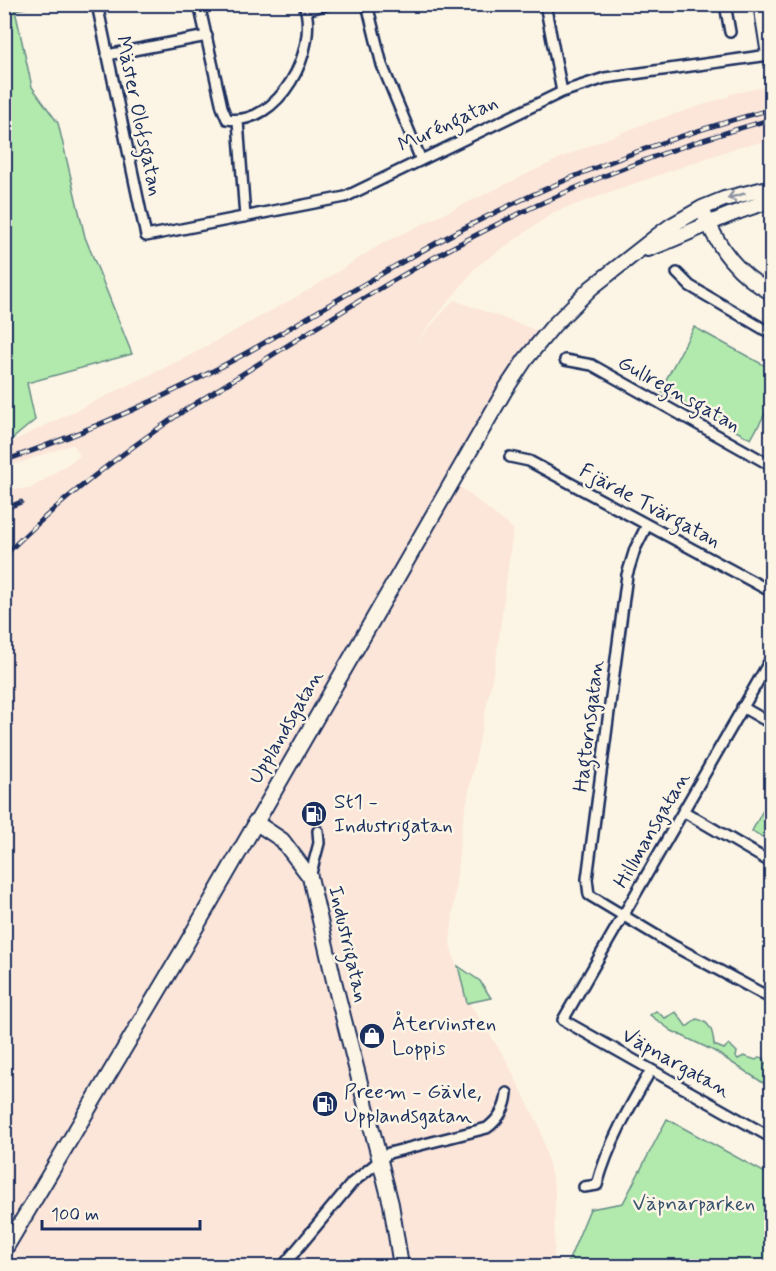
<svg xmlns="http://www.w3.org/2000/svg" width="776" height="1271" font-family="Mynerve,sans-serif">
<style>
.built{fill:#fce5d9}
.green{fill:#b2eaad;stroke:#668c86;stroke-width:1.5}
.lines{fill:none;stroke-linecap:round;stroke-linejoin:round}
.street-casing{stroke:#1b2f5e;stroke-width:14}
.secondary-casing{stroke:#1b2f5e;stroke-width:18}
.street{stroke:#fcf5e5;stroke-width:9}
.secondary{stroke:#fcf5e5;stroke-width:14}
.rail-casing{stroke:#1b2f5e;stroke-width:5}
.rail{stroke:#fcf5e5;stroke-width:3;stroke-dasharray:9;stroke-linecap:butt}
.oneway{stroke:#8c92a2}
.labels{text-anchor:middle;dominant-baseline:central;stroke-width:5;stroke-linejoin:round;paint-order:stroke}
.street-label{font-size:21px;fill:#1b2f5e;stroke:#fcf5e5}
.poi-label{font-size:21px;fill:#1b2f5e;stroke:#fcf5e5;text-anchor:start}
.park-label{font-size:21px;fill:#39546e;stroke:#fcf5e5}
</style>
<rect width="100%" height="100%" fill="#fcf5e5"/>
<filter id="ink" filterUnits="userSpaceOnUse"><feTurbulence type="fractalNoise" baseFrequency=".0167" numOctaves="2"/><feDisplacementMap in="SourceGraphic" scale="12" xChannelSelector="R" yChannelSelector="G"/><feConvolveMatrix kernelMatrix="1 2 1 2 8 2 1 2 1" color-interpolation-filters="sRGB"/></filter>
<g filter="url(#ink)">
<path class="built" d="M771,86V141L741,146L554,212L476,267L412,347L454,300L538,331L500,385L449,478L513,529L496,659L461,830L450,944L465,996L506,1060L540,1128L555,1190L554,1266H4L5,489H30L80,456L73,444L5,468V445L187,357L309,290L383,243L567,155L641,125L728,97L730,94Z"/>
<path class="green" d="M5,4L39,5L15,10L32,87L58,123L85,237L132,354L27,383L35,420L5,445Z
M694,327L771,369V403L751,439L660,391Z
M771,795V842L752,831Z
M458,966L480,981L491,998L467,1003Z
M656,1011L665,1018L676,1012L686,1026H688L697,1019C711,1022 713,1032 714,1045L724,1049L729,1044L737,1052L736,1057L738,1059L744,1056L756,1060L760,1057L764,1058L766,1065L770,1067L771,1065V1077L767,1072L766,1076L771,1083V1088L714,1051L672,1031L650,1015Z
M667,1119L771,1176V1266H577L568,1262L590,1209L623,1203Z"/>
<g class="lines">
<g class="street-casing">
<path id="street" d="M97,4L146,236L345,197L562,92L605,78L769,55
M199,4L222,107L227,119C279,127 320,49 304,4
M367,4L382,65L421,160
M545,4L562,92
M725,4L730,32
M306,10L329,4
M107,55L207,36
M238,121L245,217
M677,273L690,286L772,334
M565,360L592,365L772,466
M510,457L529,461L772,592
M647,525L635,549L627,575L587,879L589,895L674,946L772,999
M772,657L563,1020L772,1138
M742,707L772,724
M683,811L772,863
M310,877L319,843L318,831
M584,1187L597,1185C608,1144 630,1106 651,1070
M283,1266L352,1183L389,1153L487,1128C499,1119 506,1108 507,1093"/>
</g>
<g class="secondary-casing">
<path id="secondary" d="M761,4L769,55
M704,214C719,249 738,275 772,293
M648,249C690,234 728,212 772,201
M255,822L282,840L310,877L335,985L391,1204L401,1266
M4,1251L184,948L505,390L525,360L553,326L591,288L657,236L672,225L702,208L724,199L772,187"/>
</g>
<use href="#street" class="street"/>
<use href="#secondary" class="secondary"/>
<g class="rail-casing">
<path id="rail" d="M4,461C89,431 170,396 248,352C323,310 395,263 472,224C568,175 667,137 772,109
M4,509L21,502
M4,556C59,500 121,454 185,410C282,350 378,285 480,233C573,185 671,147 772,119"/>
</g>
<use href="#rail" class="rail"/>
</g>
<defs><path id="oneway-shaft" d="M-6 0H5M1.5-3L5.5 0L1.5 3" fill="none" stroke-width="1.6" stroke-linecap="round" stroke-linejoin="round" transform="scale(1.5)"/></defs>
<use class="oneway" href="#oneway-shaft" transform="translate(736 196) rotate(164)"/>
</g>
<defs>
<g id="fuel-disc" transform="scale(1.35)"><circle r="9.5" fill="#1b2f5e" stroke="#fcf5e5"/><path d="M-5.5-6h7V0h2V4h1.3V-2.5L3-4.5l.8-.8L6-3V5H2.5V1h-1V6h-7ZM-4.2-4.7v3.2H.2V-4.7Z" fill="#fff"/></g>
<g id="shop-disc" transform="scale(1.35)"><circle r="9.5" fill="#1b2f5e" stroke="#fcf5e5"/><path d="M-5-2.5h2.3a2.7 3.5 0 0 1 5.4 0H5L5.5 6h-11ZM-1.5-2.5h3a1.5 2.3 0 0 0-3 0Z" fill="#fff"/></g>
</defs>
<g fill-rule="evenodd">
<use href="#fuel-disc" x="314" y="814"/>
<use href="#shop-disc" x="372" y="1036"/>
<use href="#fuel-disc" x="325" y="1104"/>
</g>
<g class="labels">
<g class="street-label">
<text transform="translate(139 116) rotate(78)">Mäster Olofsgatan</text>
<text transform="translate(448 124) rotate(-25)">Muréngatan</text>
<text transform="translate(679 394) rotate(29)">Gullregnsgatan</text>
<text transform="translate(650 506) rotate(28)">Fjärde Tvärgatan</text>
<text transform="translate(589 726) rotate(-83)">Hagtornsgatan</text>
<text transform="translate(286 727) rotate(-60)">Upplandsgatan</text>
<text transform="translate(652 830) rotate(-60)">Hillmansgatan</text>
<text transform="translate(348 944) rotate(77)">Industrigatan</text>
<text transform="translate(676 1063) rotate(29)">Väpnargatan</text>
</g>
<g class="poi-label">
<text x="334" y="802">St1 -<tspan x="334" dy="24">Industrigatan</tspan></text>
<text x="392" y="1024">Återvinsten<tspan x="392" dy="24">Loppis</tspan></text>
<text x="344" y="1092">Preem - Gävle,<tspan x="344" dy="24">Upplandsgatan</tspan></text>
</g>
<g class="park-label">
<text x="694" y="1204">Väpnarparken</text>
</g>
</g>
<rect width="776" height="1271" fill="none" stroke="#fcf5e5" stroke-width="24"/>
<rect x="12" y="12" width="752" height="1247" fill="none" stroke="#1b2f5e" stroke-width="2" filter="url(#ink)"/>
<path d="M42 1220v9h158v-9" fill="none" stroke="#1b2f5e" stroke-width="3"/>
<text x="51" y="1220" font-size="18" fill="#1b2f5e" stroke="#fcf5e5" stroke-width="4.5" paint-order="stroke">100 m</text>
</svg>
